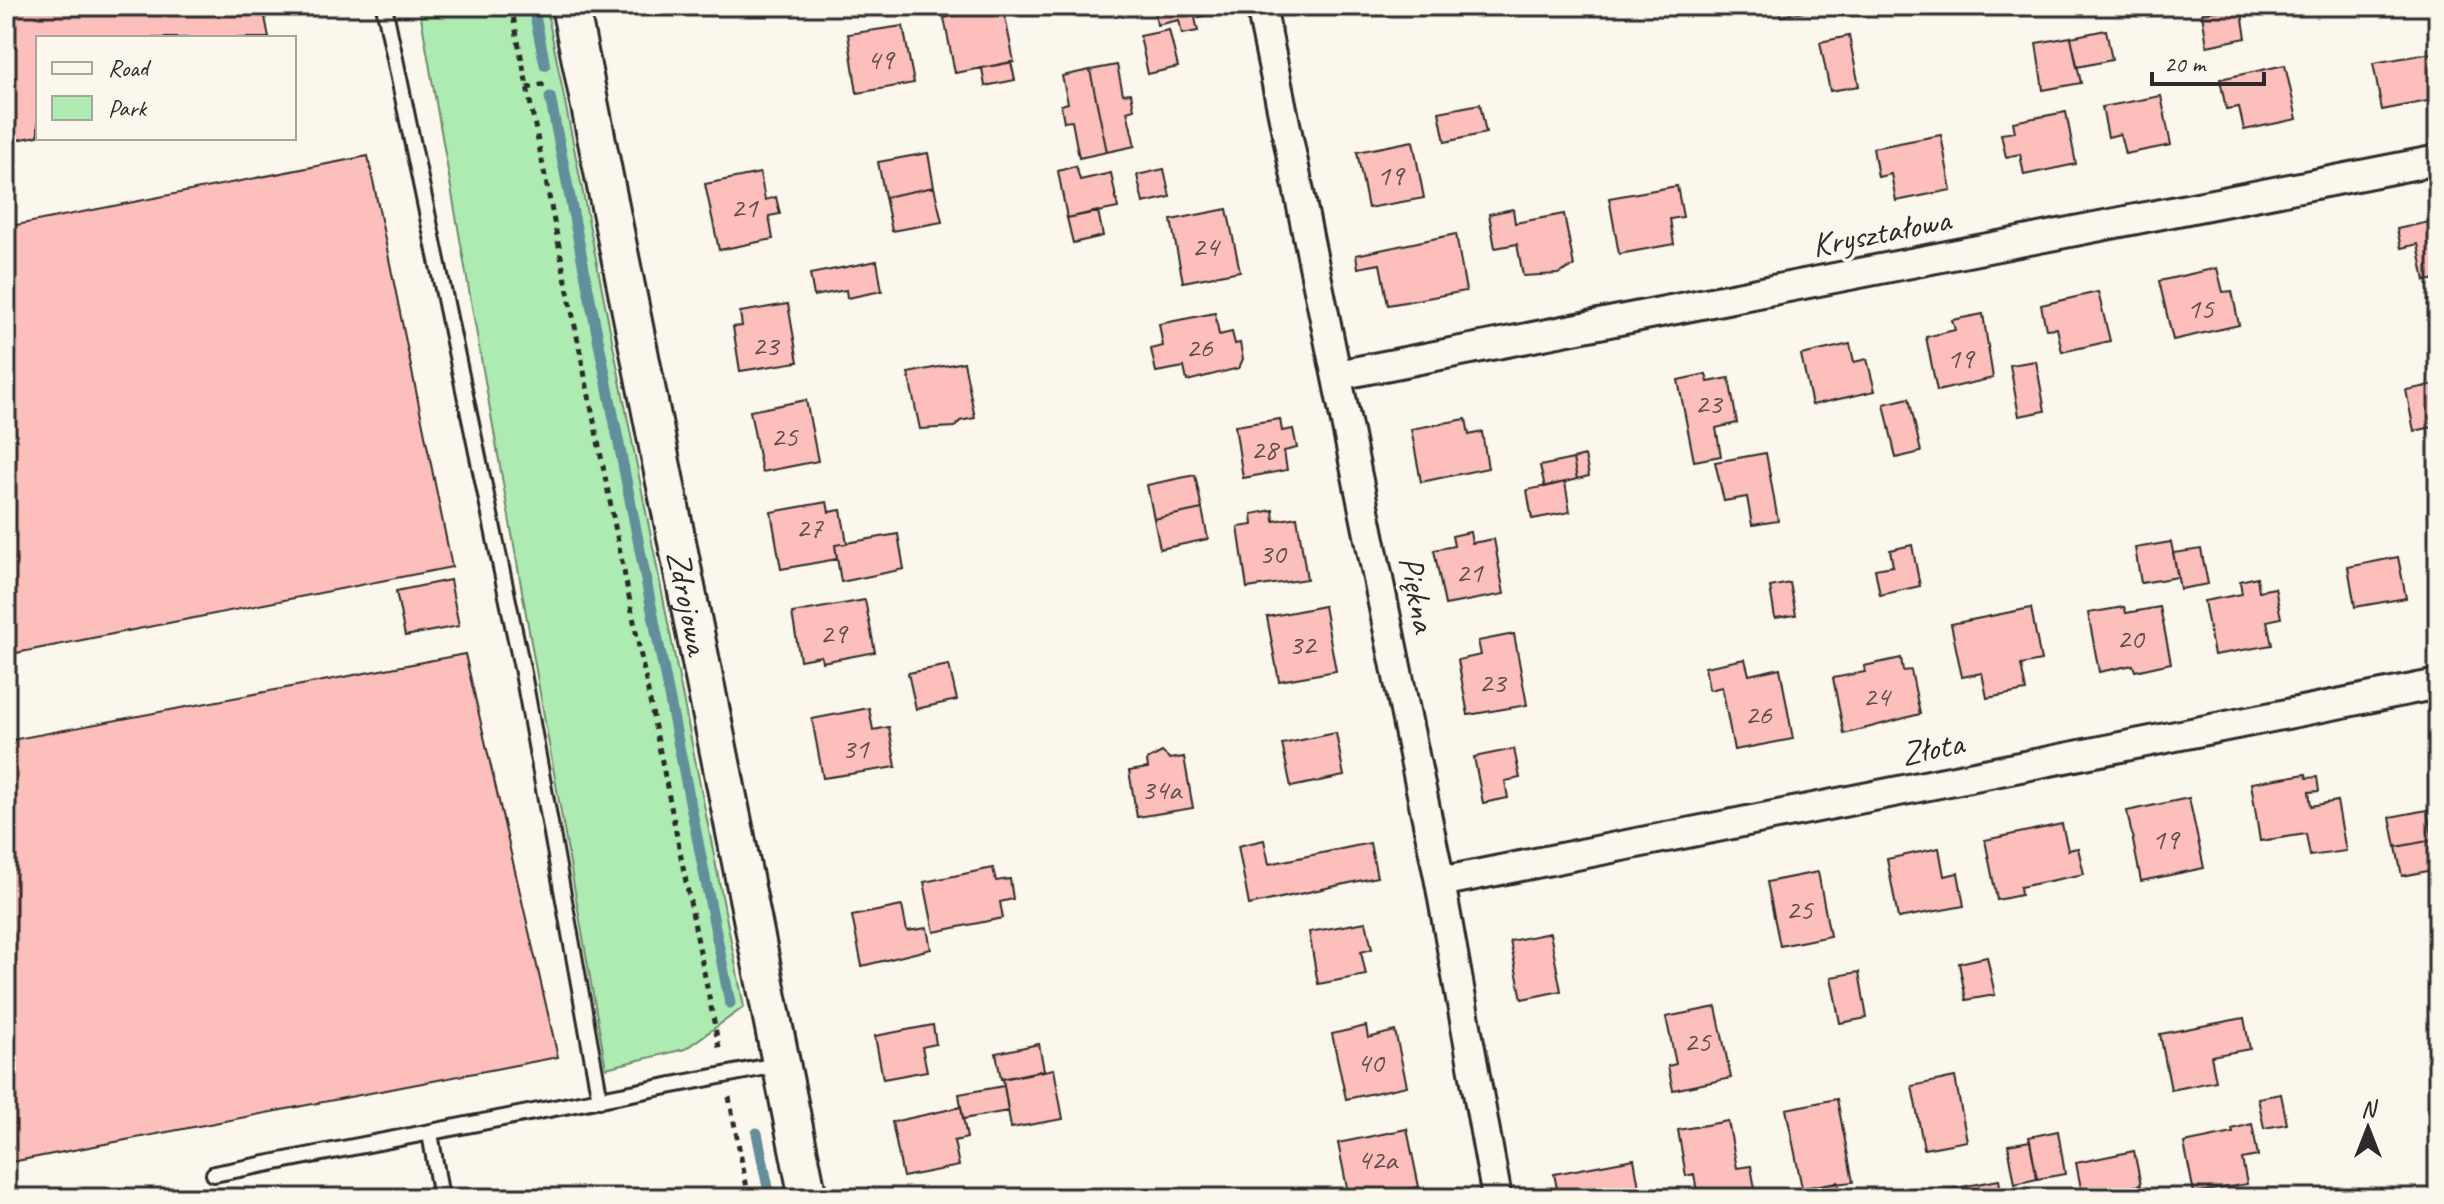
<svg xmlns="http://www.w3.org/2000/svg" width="2444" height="1204" font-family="Caveat,sans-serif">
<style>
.green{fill:#aeebb2;stroke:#6c8b6e;stroke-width:2}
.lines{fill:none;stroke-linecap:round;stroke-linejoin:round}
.stream{stroke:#638f9c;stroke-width:11}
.building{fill:#fcbfbb;stroke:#2b2b2b;stroke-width:2}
.service-casing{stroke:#2b2b2b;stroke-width:20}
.minor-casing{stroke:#2b2b2b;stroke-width:34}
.tertiary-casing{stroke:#2b2b2b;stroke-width:42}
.path{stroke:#2b2b2b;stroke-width:5;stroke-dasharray:6 6;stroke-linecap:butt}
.service{stroke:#fbf7ec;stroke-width:14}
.minor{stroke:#fbf7ec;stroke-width:28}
.tertiary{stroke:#fbf7ec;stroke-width:36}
.labels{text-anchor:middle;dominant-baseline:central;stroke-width:7;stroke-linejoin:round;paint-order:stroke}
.number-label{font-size:30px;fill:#5f504f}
.street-label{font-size:34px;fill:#2b2b2b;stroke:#fbf7ec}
</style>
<rect width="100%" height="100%" fill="#fbf7ec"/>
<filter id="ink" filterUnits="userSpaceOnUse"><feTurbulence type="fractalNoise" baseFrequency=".0125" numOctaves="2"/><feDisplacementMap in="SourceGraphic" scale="16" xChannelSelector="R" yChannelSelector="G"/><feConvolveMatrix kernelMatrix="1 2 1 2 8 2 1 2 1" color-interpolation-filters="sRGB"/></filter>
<g filter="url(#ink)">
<path class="green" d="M419,6H546L744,1007L685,1049L606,1068Z"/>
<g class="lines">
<path class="stream" d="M533,6L545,65
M550,97L730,1003
M757,1133L770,1198"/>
</g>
<path class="building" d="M6,6H263L269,38H38V136L6,142Z
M993,6H1003L1014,62L955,73L944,18Z
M1154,6H1205L1207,15L1195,18L1198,31L1182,34L1179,20L1157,25Z
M1779,6H1809L1810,11L1780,16Z
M2241,7L2246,38L2207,46L2202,13Z
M903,26L914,83L857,93L848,34Z
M1169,30L1178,67L1148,74L1140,36Z
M2106,30L2112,60L2077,67L2071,37Z
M1849,36L1859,86L1830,91L1820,42Z
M2071,37L2081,83L2043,90L2036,43Z
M2438,52V99L2382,110L2373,63Z
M1011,62L1015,80L985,86L982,68Z
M1117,65L1123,94L1131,93L1134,109L1127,111L1135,146L1107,152L1090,70Z
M2285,65L2297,119L2244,130L2239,107L2226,109L2220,79Z
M1090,70L1107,152L1079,158L1072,121L1064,122L1061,105L1068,103L1062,76Z
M2161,96L2171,145L2125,154L2120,134L2108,137L2102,107Z
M1480,104L1486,133L1445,142L1439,112Z
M2066,112L2076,164L2024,175L2020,154L2006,157L2001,134L2015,132L2013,122Z
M1941,135L1951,190L1896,201L1891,174L1878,177L1873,148Z
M1413,141L1424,198L1368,208L1357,152Z
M928,153L934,187L885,197L878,162Z
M368,156L452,567L6,655V227Z
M1076,166L1080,180L1111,173L1118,208L1067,218L1058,171Z
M1164,169L1170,197L1143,203L1137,175Z
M760,173L765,200L776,197L780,214L769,216L773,239L719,250L705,184Z
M1677,186L1683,217L1670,219L1674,244L1619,254L1609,198Z
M934,187L942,222L892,231L885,197Z
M1227,209L1240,271L1183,282L1171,220Z
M1513,209L1515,223L1564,214L1574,266L1558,274L1523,276L1517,244L1495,248L1489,214Z
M1098,211L1103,236L1073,243L1067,218Z
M2438,220V279L2425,281L2418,244L2401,248L2397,229Z
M1456,234L1466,291L1388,305L1380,264L1358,268L1356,255Z
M877,261L882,291L847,298L846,290L814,296L810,274Z
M2217,268L2223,292L2232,291L2239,325L2173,340L2159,281Z
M2098,292L2110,341L2062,352L2057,328L2046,329L2041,305Z
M788,304L798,362L740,371L733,327L742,326L740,312Z
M1215,313L1219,335L1232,332L1235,344L1240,343L1243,359L1239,368L1187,381L1184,367L1156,372L1151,349L1163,346L1159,324Z
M1983,314L1993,378L1937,391L1926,337L1955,330L1952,320Z
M2438,325V376L2429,327Z
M1850,344L1854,362L1867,359L1875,391L1812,405L1801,355Z
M2036,361L2045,411L2019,416L2010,365Z
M964,362L975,418L960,421L955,427L920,429L908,373Z
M1706,374L1708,382L1729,378L1737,423L1716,428L1721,456L1694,461L1678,380Z
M2438,384V426L2414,431L2406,390Z
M1909,398L1921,452L1896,458L1884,404Z
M806,400L818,461L762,472L750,411Z
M1280,419L1282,431L1293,429L1297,448L1284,451L1287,470L1243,478L1235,426Z
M1466,419L1469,435L1482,432L1488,468L1421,482L1411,429Z
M1766,453L1778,521L1752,525L1747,497L1724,501L1715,462Z
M1585,456L1589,476L1577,479L1573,459Z
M1573,459L1577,479L1545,487L1540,466Z
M1195,475L1202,509L1154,519L1147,485Z
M1565,482L1570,512L1532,519L1527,490Z
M827,502L829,512L841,510L847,543L835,545L837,559L781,569L771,512Z
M1202,509L1208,539L1160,549L1154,519Z
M1273,510L1274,521L1297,517L1307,579L1247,588L1238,527L1253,525L1252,514Z
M1470,532L1472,543L1494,539L1504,594L1445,605L1434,550L1454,546L1452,536Z
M898,534L904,569L841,582L835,545Z
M2171,542L2178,577L2141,583L2135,548Z
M1912,545L1920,586L1880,595L1875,569L1893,566L1890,550Z
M2201,549L2208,584L2180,589L2173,553Z
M2398,557L2406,598L2355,607L2348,567Z
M2438,566V599L2435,600L2429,568Z
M2257,577L2259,591L2275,588L2281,618L2267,621L2272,645L2214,655L2204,601L2242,594L2240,581Z
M450,580L459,626L405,636L396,591Z
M1790,583L1796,615L1775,618L1770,587Z
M865,600L875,652L822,662L821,656L800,660L792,613Z
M1324,606L1336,671L1279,681L1267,617Z
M2124,607L2126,613L2160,607L2171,663L2135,671L2133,665L2099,672L2088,613Z
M2031,608L2041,661L2021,665L2026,691L1987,698L1982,673L1962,677L1951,624Z
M1514,634L1527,705L1468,715L1458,660L1481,655L1478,641Z
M465,654L558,1057L6,1163V741Z
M1901,658L1903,671L1911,670L1920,714L1844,734L1833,678L1865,672L1864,666Z
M1745,659L1749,675L1780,668L1793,739L1734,750L1722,687L1709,690L1705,667Z
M949,665L957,700L916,709L908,673Z
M869,708L873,730L889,727L896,767L823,778L812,719Z
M1336,733L1344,776L1291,787L1282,744Z
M1514,749L1520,778L1505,781L1508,798L1483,803L1474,757Z
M1162,752L1170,759L1184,757L1193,808L1137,817L1129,771L1148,768L1147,760Z
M2306,774L2307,778L2317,777L2319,791L2309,792L2311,806L2337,801L2346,851L2310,856L2306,834L2260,841L2251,783Z
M2189,798L2204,868L2141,881L2127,811Z
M2427,810L2433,840L2396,847L2390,817Z
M2062,824L2068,850L2078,848L2084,874L2020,887L2021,895L1997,900L1985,840Z
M2438,839V869L2402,876L2396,847Z
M1264,840L1269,864L1370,843L1377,877L1249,905L1238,846Z
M1939,848L1944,876L1958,873L1964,906L1898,918L1887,859Z
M993,868L996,881L1010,879L1013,899L1000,902L1003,918L934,932L924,882Z
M1818,872L1830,936L1780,946L1767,882Z
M902,906L907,931L927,928L931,949L862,966L852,916Z
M1366,922L1372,949L1361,952L1366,975L1318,984L1309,932Z
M1550,933L1561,991L1522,999L1510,941Z
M1987,957L1995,995L1966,1000L1959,963Z
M1859,972L1867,1018L1840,1023L1831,977Z
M1716,1007L1731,1078L1673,1090L1668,1066L1676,1064L1666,1017Z
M2244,1018L2250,1049L2211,1056L2216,1081L2171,1090L2160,1034Z
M933,1025L936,1044L922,1047L927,1071L883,1079L875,1036Z
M1366,1026L1368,1038L1395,1031L1407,1086L1346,1099L1332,1034Z
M1039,1044L1044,1070L1001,1079L996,1053Z
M1054,1069L1063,1119L1011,1128L1003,1079Z
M1955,1077L1967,1141L1924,1149L1912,1086Z
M1004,1086L1008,1111L963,1119L959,1094Z
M2281,1094L2287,1124L2264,1128L2258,1098Z
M1837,1099L1853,1182L1802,1188L1786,1109Z
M961,1107L967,1138L954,1141L959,1166L903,1177L892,1122Z
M1728,1121L1737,1168L1751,1166L1756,1195L1698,1198L1694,1174L1686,1176L1678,1130Z
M2252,1124L2258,1156L2242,1159L2247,1184L2194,1193L2184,1143L2233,1133L2232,1129Z
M1407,1129L1419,1187L1399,1191L1401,1197L1393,1198H1349L1338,1143Z
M2058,1131L2065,1174L2037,1179L2029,1137Z
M2030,1141L2037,1179L2015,1184L2008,1145Z
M2134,1151L2141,1185L2131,1187L2133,1198H2083L2076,1163Z
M1634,1159L1641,1198H1559L1554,1174Z
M1999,1180L2002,1198H1946L1945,1190Z
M1838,1182L1842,1198H1804L1802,1188Z"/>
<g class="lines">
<g class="service-casing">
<path id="service" d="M384,6L523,673L600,1100
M430,1133L441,1198
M214,1174L781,1064"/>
</g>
<g class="minor-casing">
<path id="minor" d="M1261,6L1440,882L1497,1198
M1338,375L2438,160
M1440,882L2438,684"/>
</g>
<g class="tertiary-casing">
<g id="tertiary">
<path id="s1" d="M570,6L808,1198"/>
</g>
</g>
<path class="path" d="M511,6L720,1052
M609,19L614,13L641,6
M527,88L550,83
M729,1097L749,1198"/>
<use href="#service" class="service"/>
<use href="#minor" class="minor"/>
<use href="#tertiary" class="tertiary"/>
</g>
</g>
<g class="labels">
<g class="number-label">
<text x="880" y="59">49</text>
<text x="1390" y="175">19</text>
<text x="744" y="207">21</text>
<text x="1205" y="246">24</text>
<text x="2200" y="308">15</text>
<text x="765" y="345">23</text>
<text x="1199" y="347">26</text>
<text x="1960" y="358">19</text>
<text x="1708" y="403">23</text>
<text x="784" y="436">25</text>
<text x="1264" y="449">28</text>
<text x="809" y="527">27</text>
<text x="1272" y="553">30</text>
<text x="1469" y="572">21</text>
<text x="833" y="633">29</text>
<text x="2130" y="638">20</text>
<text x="1302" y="644">32</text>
<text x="1492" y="682">23</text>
<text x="1876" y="696">24</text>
<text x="1758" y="714">26</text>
<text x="855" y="748">31</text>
<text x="1161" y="789">34a</text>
<text x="2165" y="839">19</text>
<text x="1799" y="909">25</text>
<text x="1697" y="1041">25</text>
<text x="1370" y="1062">40</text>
<text x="1377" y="1159">42a</text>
</g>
<g class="street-label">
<text transform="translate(1881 232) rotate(-11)">Kryształowa</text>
<text transform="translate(1418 594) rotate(79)">Piękna</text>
<text stroke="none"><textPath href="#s1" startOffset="608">Zdrojowa</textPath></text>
<text transform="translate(1932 748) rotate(-11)">Złota</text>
</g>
</g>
<rect width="2444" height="1204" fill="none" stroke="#fbf7ec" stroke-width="32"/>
<rect x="16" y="16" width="2412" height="1172" fill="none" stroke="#2b2b2b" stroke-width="3" filter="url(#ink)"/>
<rect x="36" y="36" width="260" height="104" fill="#fbf7ec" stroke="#a8a59f" stroke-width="2"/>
<rect x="52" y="62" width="40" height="12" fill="#fbf7ec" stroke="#a8a59f" stroke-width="2"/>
<text x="108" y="76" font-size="24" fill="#2b2b2b">Road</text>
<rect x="52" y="96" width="40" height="24" fill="#aeebb2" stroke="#a8a59f" stroke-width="2"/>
<text x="108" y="116" font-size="24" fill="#2b2b2b">Park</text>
<g transform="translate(2368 1128)" stroke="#fbf7ec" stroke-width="6" paint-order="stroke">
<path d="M0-6L14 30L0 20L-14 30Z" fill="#2b2b2b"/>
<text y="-12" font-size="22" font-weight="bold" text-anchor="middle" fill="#2b2b2b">N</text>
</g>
<path d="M2152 72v12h112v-12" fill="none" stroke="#2b2b2b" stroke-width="4"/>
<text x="2164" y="72" font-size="24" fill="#2b2b2b" stroke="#fbf7ec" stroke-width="6" paint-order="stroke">20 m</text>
</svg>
